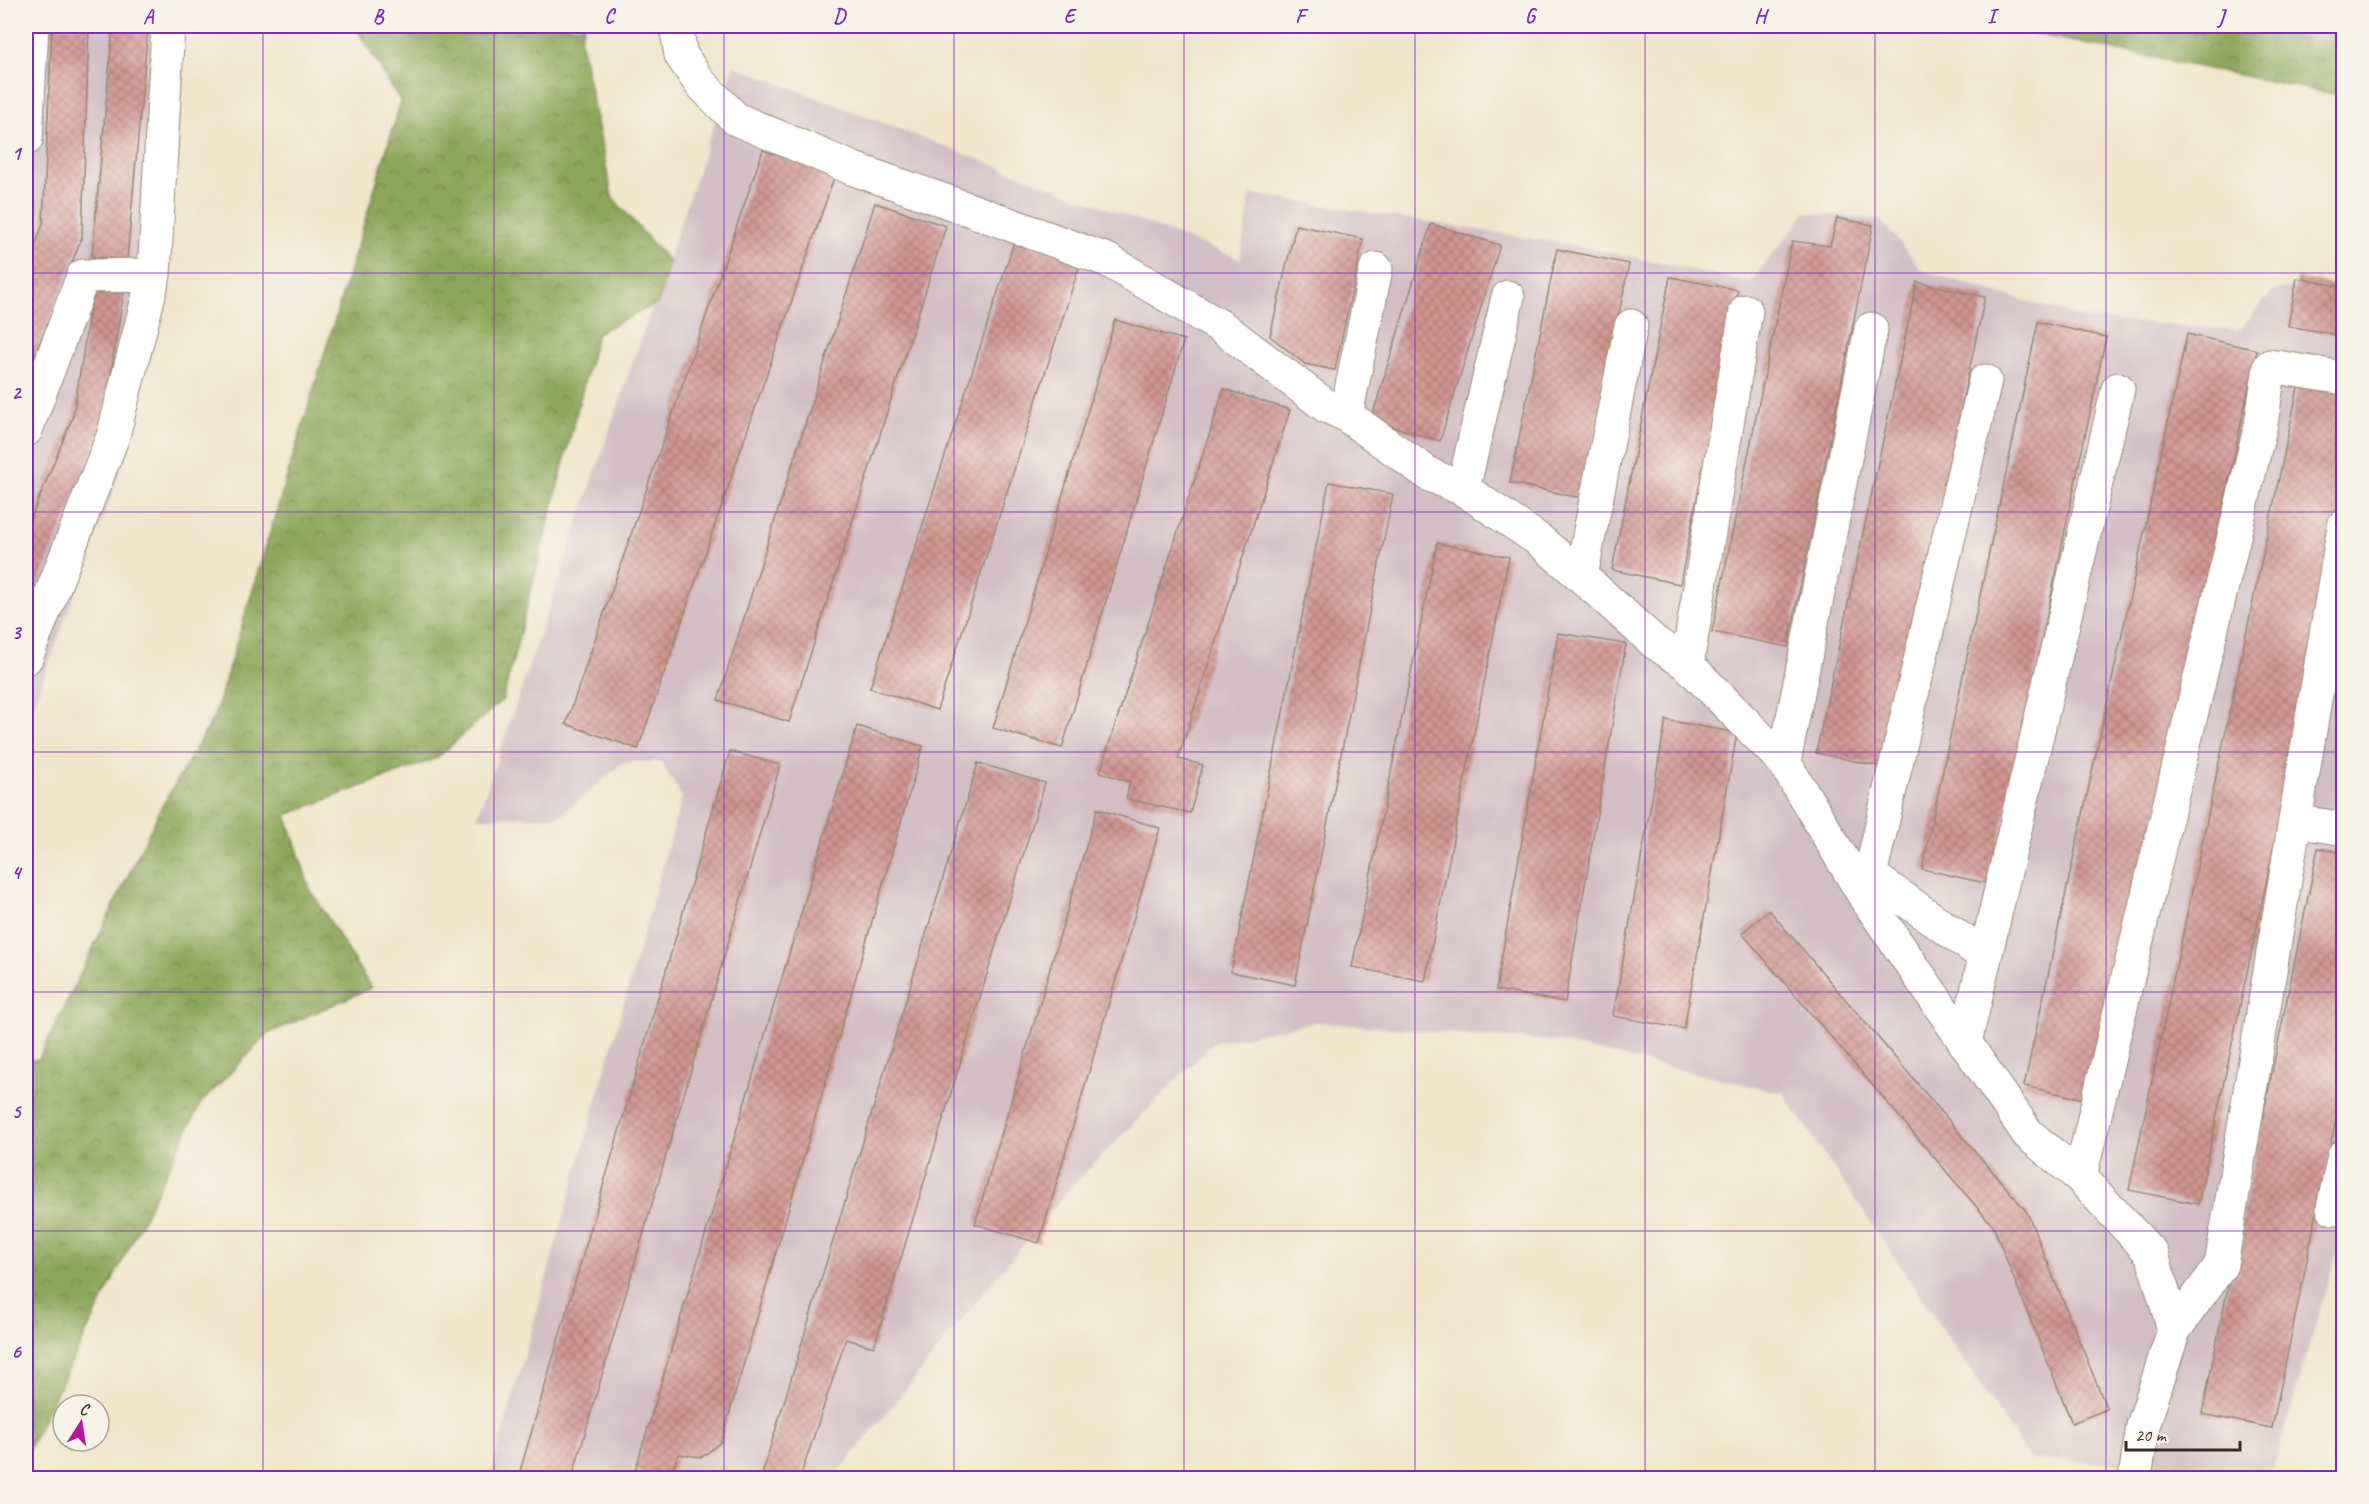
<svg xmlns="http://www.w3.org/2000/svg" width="2369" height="1504" font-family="Caveat,sans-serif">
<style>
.industrial{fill:#d2bec5}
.forest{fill:url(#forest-crowns);stroke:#64683c;stroke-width:1.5}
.building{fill:url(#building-cross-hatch)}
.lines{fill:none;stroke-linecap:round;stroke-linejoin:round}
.minor-casing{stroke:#968874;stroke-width:35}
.minor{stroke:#fff;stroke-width:33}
.grid{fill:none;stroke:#7b2cbf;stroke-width:1.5;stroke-opacity:0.55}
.neatline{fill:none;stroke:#7b2cbf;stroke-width:2}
.grid-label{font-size:20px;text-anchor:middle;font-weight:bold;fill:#7b2cbf}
</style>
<defs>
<pattern id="forest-crowns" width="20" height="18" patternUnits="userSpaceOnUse" patternTransform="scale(1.5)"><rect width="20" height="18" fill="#8ca75a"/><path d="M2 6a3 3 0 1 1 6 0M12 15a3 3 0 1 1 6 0" fill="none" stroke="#74884a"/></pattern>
<pattern id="building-cross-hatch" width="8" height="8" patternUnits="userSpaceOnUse" patternTransform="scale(1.5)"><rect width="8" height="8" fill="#d29793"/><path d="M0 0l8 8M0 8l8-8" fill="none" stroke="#ac7b77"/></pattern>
</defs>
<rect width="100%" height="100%" fill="#f7f3e8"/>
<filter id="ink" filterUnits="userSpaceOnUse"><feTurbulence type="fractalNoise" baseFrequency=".0167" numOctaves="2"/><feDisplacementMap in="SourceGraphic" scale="12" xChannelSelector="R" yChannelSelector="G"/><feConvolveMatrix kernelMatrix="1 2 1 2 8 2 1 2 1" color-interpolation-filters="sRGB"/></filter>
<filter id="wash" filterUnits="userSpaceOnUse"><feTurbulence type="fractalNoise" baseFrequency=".008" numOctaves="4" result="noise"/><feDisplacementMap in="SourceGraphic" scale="24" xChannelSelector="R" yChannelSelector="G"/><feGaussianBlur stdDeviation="1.35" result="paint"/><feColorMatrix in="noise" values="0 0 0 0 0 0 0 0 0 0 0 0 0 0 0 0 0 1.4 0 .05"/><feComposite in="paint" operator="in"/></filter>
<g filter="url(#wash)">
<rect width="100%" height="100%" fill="#f1e5cb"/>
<path class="industrial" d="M26,26H171L128,450L36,698L26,716Z
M734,66L1240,259L1251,194L1579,246L1751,282L1806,212L1881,220L1923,271L2083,318L2239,330L2274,290L2310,285L2343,290V1255H2336L2273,1469L2031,1460L1783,1093L1558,1042L1316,1022L1213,1043L1065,1193L834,1478H490L682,797L661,762H624L559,816L477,818Z"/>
<path class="forest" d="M355,26H584L580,38L612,197L669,262L658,303L597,333L503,699L437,758L286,815L310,889L371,988L269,1033L201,1103L26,1454V1061L39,1059L161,808L214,717L401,102Z
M1996,26H2343V96Z"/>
<g id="blocks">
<path class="building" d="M52,26H89L82,237L26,378V270L43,224Z
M113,26H148L127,260L92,257Z
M763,150L835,175L638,749L566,724Z
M875,203L946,226L789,722L718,700Z
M1837,218L1873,225L1788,647L1712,632L1792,241L1830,246Z
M1431,224L1500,245L1440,441L1371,420Z
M1296,225L1363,239L1335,370L1305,364L1270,336Z
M1015,239L1081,261L937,710L870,688Z
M1557,249L1629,264L1582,498L1510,483Z
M1670,277L1738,290L1680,584L1612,570Z
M2297,278L2344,287V336L2288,326Z
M1917,282L1985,297L1883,767L1816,753Z
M93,290H124L102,428L26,614V530L73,416Z
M1115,320L1184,340L1062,748L993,728Z
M2038,322L2106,337L1990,884L1922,869Z
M2187,334L2257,350L2094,1101L2024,1086Z
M2299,383L2344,392V515L2198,1204L2129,1190Z
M1224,389L1290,410L1178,759L1203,765L1190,813L1126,799L1130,782L1100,772Z
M1329,482L1393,494L1295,985L1231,972Z
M1437,543L1509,557L1425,981L1352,967Z
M1558,633L1626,644L1565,1002L1496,990Z
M1666,720L1737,733L1684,1029L1613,1016Z
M857,726L923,746L721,1442L702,1457L679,1454L668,1478H654L635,1471Z
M730,751L780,765L572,1478H518Z
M978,763L1045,783L874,1347L846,1339L800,1478H761Z
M1097,809L1160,828L1039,1243L975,1224Z
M2318,848L2344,853V1082L2272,1428L2202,1414Z
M1769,910L2027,1212L2107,1409L2072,1423L1993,1226L1742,933Z"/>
</g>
</g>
<g filter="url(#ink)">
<use href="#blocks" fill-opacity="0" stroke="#968874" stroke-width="1.5"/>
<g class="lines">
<g class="minor-casing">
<path id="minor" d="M676,26L681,55L700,83L736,119L854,169L971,210L1107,260L1223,328L1326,406L1346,415L1430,475L1463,489L1539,540L1581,576L1654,642L1687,664L1784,762L1865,897L2028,1134L2080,1177L2152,1254L2174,1330
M26,139L32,26
M1346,415L1376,269
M26,430L83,276L154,275
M1463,489L1508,297
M1581,576L1631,326
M26,658L113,436L154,275L168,26
M1687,664L1746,311
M1784,762L1871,329
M2295,821L2344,829
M1870,875L1985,956
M1865,897L1985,381
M1965,1043L2118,389
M2344,1156L2333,1208H2344
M2080,1177L2261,424L2270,366L2344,378
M2135,1478L2143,1426L2174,1330L2221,1265L2344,526"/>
</g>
<use href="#minor" class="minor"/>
</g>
</g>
<path class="grid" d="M263,26V1478M494,26V1478M724,26V1478M954,26V1478M1184,26V1478M1415,26V1478M1645,26V1478M1875,26V1478M2106,26V1478M26,273H2344M26,512H2344M26,752H2344M26,992H2344M26,1231H2344"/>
<rect width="2369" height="1504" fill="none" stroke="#f7f3e8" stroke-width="66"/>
<g transform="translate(81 1423) rotate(12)"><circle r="28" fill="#f7f3e8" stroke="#aca397" stroke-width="1.5"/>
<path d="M0-4.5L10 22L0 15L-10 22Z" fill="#b5179e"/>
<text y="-9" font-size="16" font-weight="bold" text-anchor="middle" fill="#3b2a1e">С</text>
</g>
<path d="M2126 1441v9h114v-9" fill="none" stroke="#3b2a1e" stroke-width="3"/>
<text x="2135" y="1441" font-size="18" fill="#3b2a1e" stroke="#f7f3e8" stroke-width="4.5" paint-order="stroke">20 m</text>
<rect x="33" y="33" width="2303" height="1438" class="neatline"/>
<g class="grid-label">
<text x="148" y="23">A</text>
<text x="378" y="23">B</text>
<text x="609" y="23">C</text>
<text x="839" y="23">D</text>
<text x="1069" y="23">E</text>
<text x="1300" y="23">F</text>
<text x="1530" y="23">G</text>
<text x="1760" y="23">H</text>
<text x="1991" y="23">I</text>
<text x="2221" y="23">J</text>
<text x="16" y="160">1</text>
<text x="16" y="399">2</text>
<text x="16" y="639">3</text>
<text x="16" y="879">4</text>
<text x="16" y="1118">5</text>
<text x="16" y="1358">6</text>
</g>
</svg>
